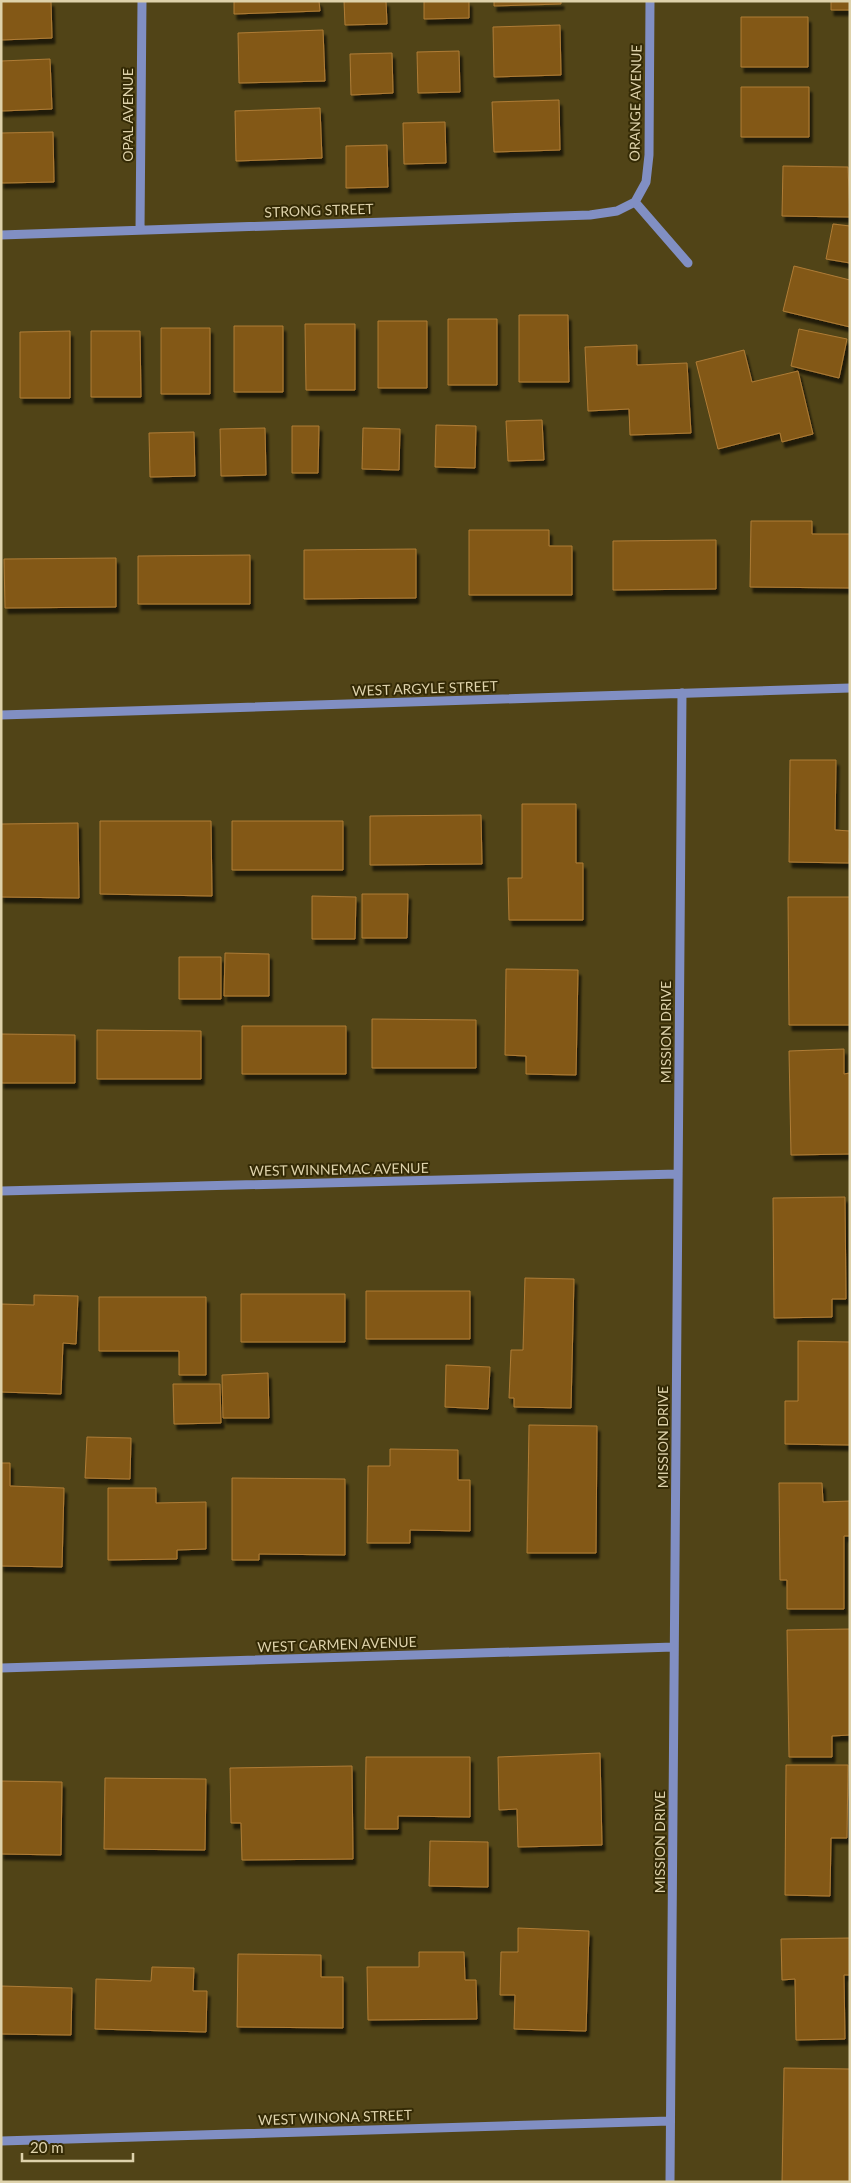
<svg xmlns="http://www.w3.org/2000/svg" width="851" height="2183" font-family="Lato,sans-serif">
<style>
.building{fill:#835919;stroke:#af7c35;filter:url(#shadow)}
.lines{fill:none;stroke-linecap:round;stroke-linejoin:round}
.minor{stroke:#818fc3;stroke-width:9}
.labels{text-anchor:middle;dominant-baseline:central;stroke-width:4;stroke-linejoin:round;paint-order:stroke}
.street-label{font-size:14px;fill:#ded2ab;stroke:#342a05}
</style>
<defs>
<filter id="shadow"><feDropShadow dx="3" dy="5.5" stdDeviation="1" flood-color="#0009"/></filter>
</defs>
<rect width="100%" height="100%" fill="#514417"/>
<path class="building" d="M1,1H51L52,38L1,40Z
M234,1H319L320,11L234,14Z
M344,1H386L387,24L345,25Z
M424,1H469V18L424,19Z
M494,1H561V4L494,6Z
M831,1H850V10H831Z
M741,17H808V67H741Z
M560,25L561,75L494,77L493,27Z
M323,30L325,81L239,83L238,33Z
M459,51L460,92L418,93L417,52Z
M392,53L393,93L351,95L350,54Z
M50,59L52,109L1,111V61Z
M741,87H809V137H741Z
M559,100L560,150L494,152L492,102Z
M320,108L322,158L236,161L235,111Z
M445,122L446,163L404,164L403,123Z
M53,132L54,182L1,183V133Z
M387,145L388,187L346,188V146Z
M783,166L848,167L850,217L782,216Z
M833,224L850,226V263L826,259Z
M794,266L850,280V327L783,311Z
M519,315H568L569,382H519Z
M448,319H497V385H448Z
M378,321H427V388H378Z
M305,324H355V390H306Z
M234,326H283V392H234Z
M161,328H210V394H161Z
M799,329L847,339L839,378L791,366Z
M70,331V398H20V332Z
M91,331H140L141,397H91Z
M637,345V365L687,363L691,433L630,435L629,409L588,411L585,347Z
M744,350L752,382L798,371L813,434L782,442L780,433L718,449L696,362Z
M542,420L544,460L508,461L506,421Z
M436,425L476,426L475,468L435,467Z
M292,426H319L318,473H292Z
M265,428L266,475L221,476L220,429Z
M363,428L400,429L399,470L362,469Z
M194,432L195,476L150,477L149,433Z
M751,521H812V534H850V588L750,587Z
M469,530H549V546H572V595H469Z
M716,540V589L613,590V541Z
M416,549V598L304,599V550Z
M250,555V604H138V556Z
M116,558V607L5,608L4,559Z
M790,760H836L835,830L850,831L849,863L789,862Z
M522,804H576V863H583V920H509L508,878H522Z
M481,815L482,864L370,865V816Z
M100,821H211L212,896L100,894Z
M232,821H343V870H232Z
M78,823L79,898L1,897V824Z
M362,894H408L407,938H362Z
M312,896L356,897L355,939H312Z
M788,897H850V1025H789Z
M225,953L269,954V996H224Z
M179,957H221V999H179Z
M506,969L578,970L576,1075L526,1074V1056L505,1055Z
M372,1019L476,1020V1068H372Z
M242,1026H346V1074H242Z
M97,1030L201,1031V1079H97Z
M1,1034L75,1035V1083H1Z
M844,1049V1074L850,1073V1154L791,1155L789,1051Z
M845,1197L846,1299H832V1317L774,1318L773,1198Z
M525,1278L574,1279L571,1408L514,1407V1398H509L511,1350H523Z
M366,1291H470V1339H366Z
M241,1294H345V1342H241Z
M34,1295L78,1296L76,1344L63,1343L61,1394L1,1392V1304L34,1305Z
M99,1297H206V1375H179V1351H99Z
M798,1341L850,1342V1445L785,1444V1401H798Z
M446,1365L490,1367L488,1409L445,1407Z
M268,1373L269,1418H223L222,1375Z
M173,1384H220L221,1423L174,1424Z
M529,1425L597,1426L596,1553H527Z
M87,1437L131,1438L130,1479L85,1478Z
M390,1449L458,1450V1480H470V1531L410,1530V1543H367L368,1466H390Z
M1,1463H10V1486L64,1488L62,1567L1,1566Z
M232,1478L345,1479V1555L259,1554V1560H232Z
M779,1483H822L823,1502L850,1501V1536H844V1609H787V1580H780Z
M108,1488H156V1503L206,1502V1549L177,1550V1559L108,1560Z
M850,1629V1735L832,1736V1757H789L787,1630Z
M600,1753L602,1845L518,1847L517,1809L499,1810L498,1757Z
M366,1757H470V1817L398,1816V1829H365Z
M786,1765H848L847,1838H831L830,1896L785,1895Z
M352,1766L353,1859L242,1860L241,1823H231L230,1768Z
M105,1778L206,1779L205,1850L104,1849Z
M1,1781L62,1782L61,1855L1,1854Z
M430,1841L488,1842V1887L429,1886Z
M518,1928L589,1931L586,2031L514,2029L515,1995H500L501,1952H518Z
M850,1938V1975H844L845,2039L796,2040L795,1979L782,1980L781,1939Z
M419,1952H464L465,1980H476L477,2019L368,2020L367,1967H419Z
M238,1954L321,1955V1977H343V2028L237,2027Z
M152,1967L194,1968L193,1991H207L206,2032L95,2029L96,1979L151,1981Z
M1,1986L72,1988L71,2035L1,2034Z
M784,2068L850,2069V2182H782Z"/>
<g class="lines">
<path class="minor" d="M635,202L646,182L649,155L650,1
M635,202L688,263
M140,230L142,1
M1,235L590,215L617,211L635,202
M1,715L850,688
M1,1191L678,1174
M1,1668L674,1647
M1,2141L670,2121
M670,2182L682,693"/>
</g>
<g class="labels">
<g class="street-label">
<text transform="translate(635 103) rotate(-89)">ORANGE AVENUE</text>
<text transform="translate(127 115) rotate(-90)">OPAL AVENUE</text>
<text transform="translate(319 210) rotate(-2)">STRONG STREET</text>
<text transform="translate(425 688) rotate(-2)">WEST ARGYLE STREET</text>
<text transform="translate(665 1032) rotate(-90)">MISSION DRIVE</text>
<text transform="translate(339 1169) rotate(-1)">WEST WINNEMAC AVENUE</text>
<text transform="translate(662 1437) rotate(-90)">MISSION DRIVE</text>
<text transform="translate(337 1644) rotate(-2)">WEST CARMEN AVENUE</text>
<text transform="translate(659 1842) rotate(-90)">MISSION DRIVE</text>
<text transform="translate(335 2117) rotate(-2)">WEST WINONA STREET</text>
</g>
</g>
<rect width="851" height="2183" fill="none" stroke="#ded2ab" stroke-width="5"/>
<path d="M22 2153v8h111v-8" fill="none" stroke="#ded2ab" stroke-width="2.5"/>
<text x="30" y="2153" font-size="15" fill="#ded2ab" stroke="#342a05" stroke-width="4" paint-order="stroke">20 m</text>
</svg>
